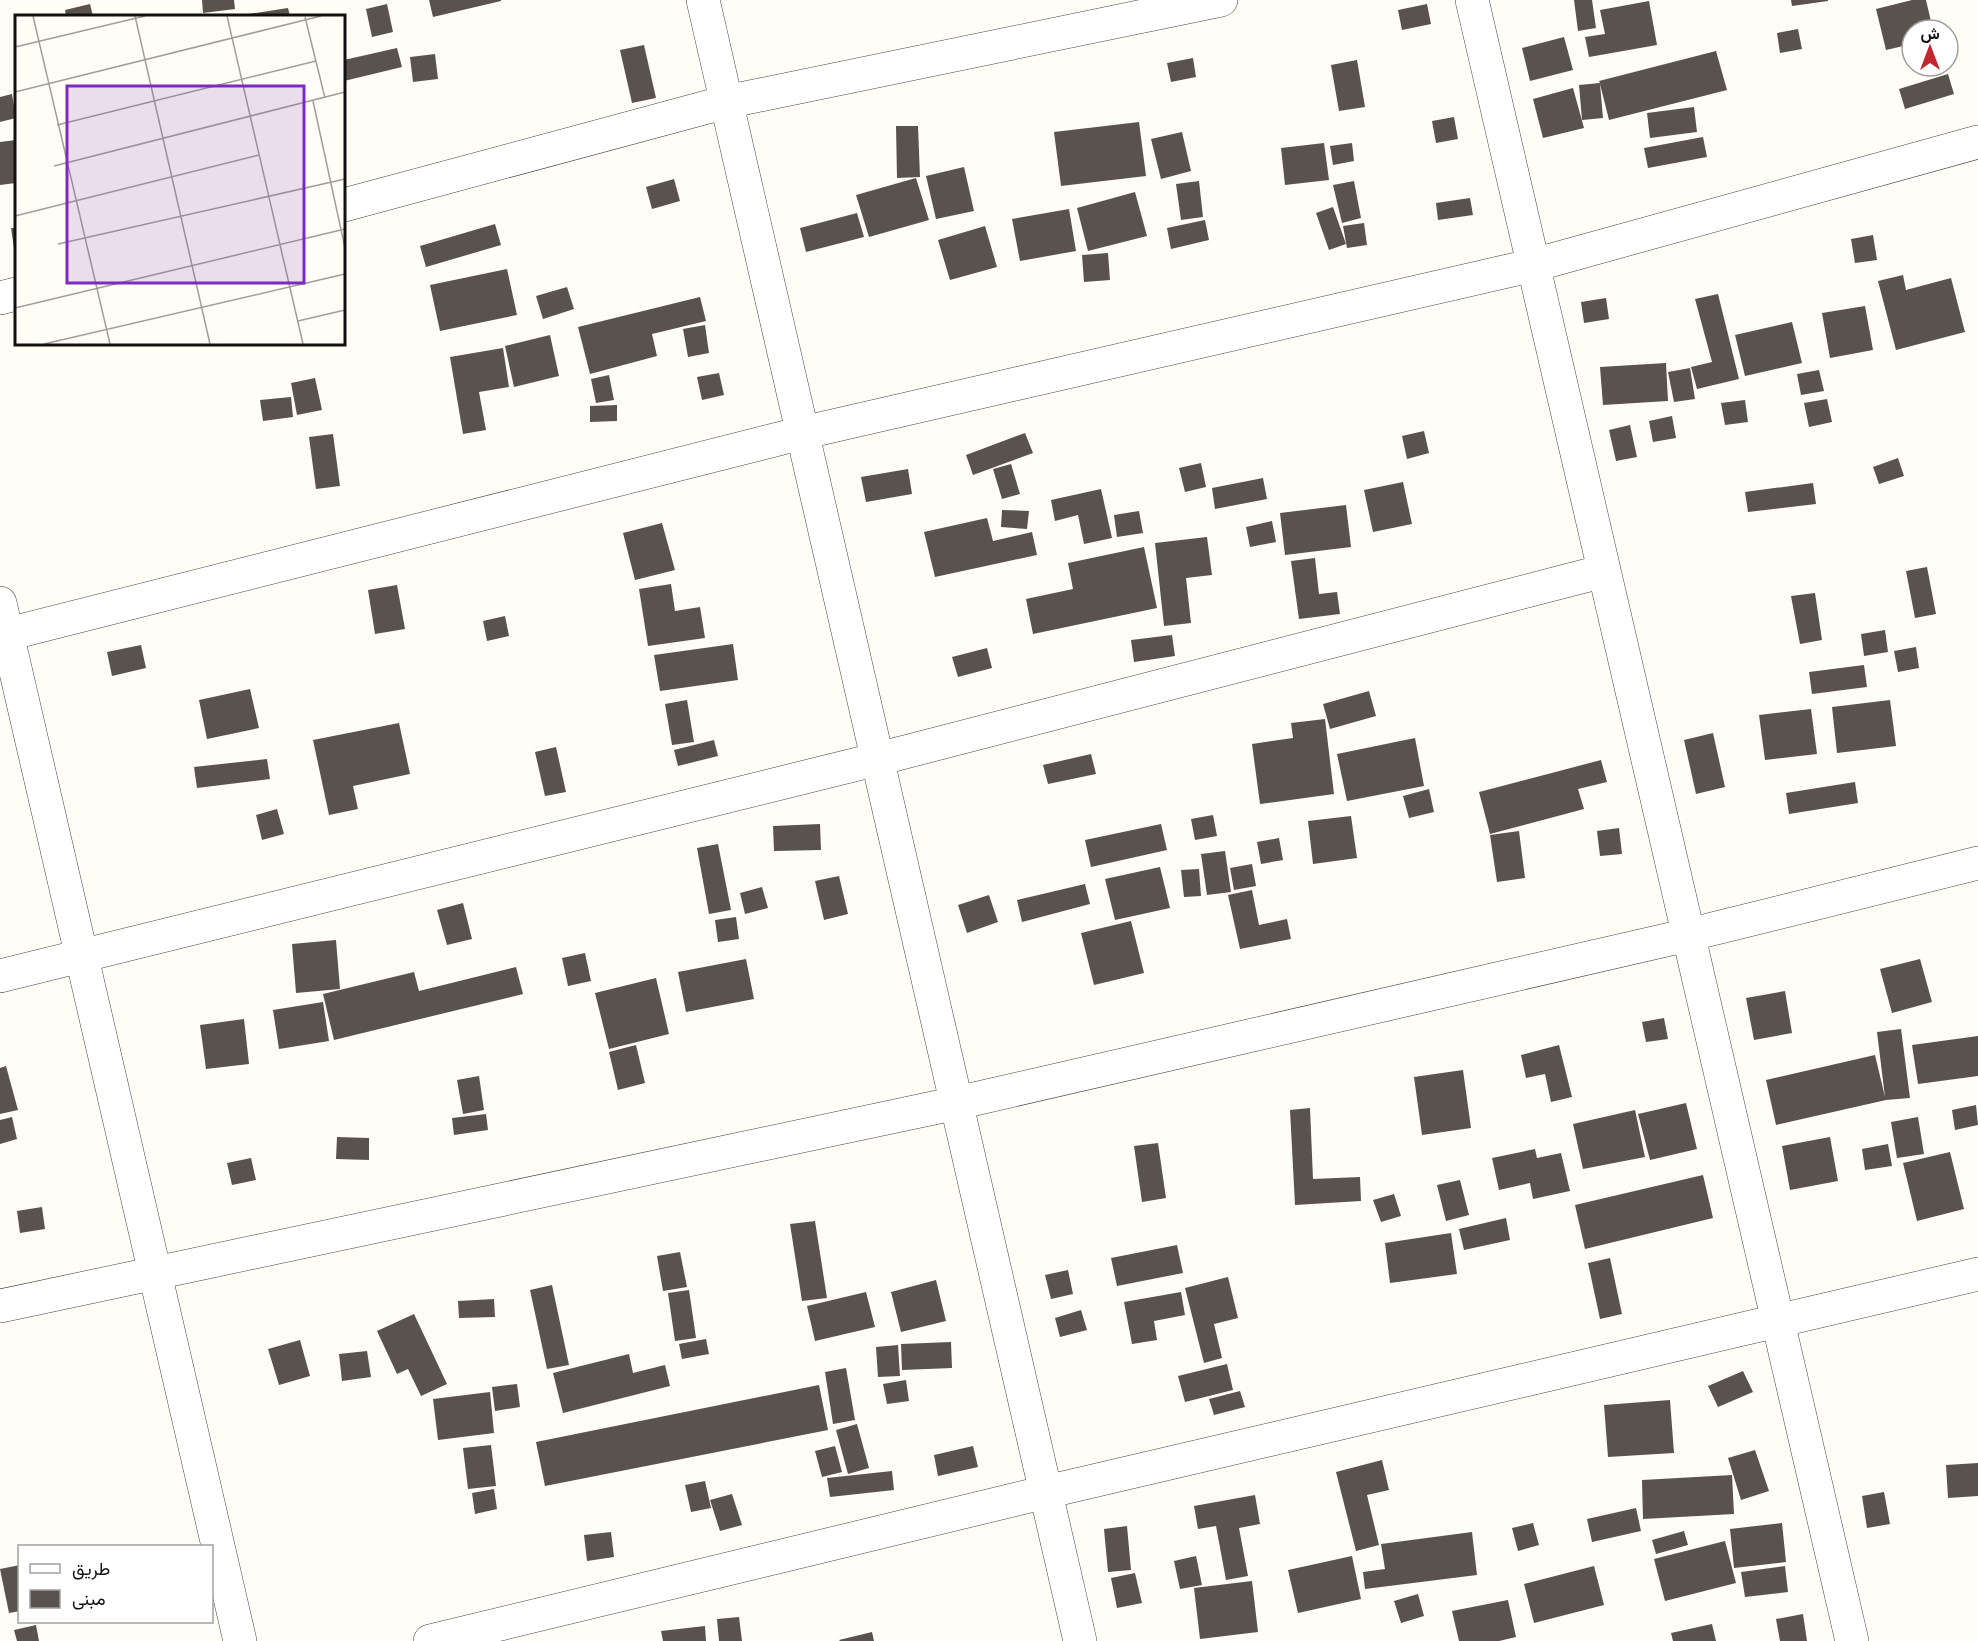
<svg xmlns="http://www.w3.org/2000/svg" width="1978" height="1641" font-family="'PT Serif',Vazirmatn,serif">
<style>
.building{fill:#5a524d}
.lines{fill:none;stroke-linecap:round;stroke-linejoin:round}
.street-casing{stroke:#444;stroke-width:34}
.street{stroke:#fff;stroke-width:33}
.inset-road{fill:none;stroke:#a09f9a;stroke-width:1.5}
.view{fill:#7b2cbf;fill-opacity:0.15;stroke:#7b2cbf;stroke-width:3}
.inset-edge{fill:none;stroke:#111;stroke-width:3}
</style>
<rect width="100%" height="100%" fill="#fffdf5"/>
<path class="building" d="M202,0H234L235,9L203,13Z
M429,0H501V1L433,17Z
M1574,0H1592L1596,28L1578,31Z
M1791,0H1828V1L1792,6Z
M1912,0H1926L1933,30H1912V44L1886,50L1876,9Z
M1649,1L1657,45L1589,57L1585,37L1605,34L1600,10Z
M90,4L93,16H66L65,10Z
M387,4L393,32L372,37L366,9Z
M1427,4L1431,24L1402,30L1398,10Z
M288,8L290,16H242V15Z
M1798,29L1802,49L1780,53L1777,33Z
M1564,37L1573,70L1530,81L1522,48Z
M644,45L656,98L632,103L620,50Z
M397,48L402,67L344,81V60Z
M1716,51L1727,90L1609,120L1600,84L1603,118L1582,120L1579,85L1600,83L1599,81Z
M435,54L438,79L413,82L410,57Z
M1193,58L1196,77L1171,82L1167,63Z
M1357,60L1365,107L1339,111L1331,65Z
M1948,74L1954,94L1905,109L1899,89Z
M1573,88L1584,128L1543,138L1533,99Z
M12,94L16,118L0,122V97Z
M1694,107L1697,132L1650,138L1647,113Z
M1454,117L1458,139L1436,143L1432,121Z
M1139,122L1146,176L1061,186L1054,132Z
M896,126H918L920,177L897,178Z
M1182,132L1191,171L1161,179L1151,139Z
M1703,137L1707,157L1648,168L1644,148Z
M16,140V183L0,185V142Z
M1324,143L1329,180L1285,185L1281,148Z
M1352,143L1354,161L1333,165L1330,146Z
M964,167L974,211L936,219L926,176Z
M916,178L929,220L869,237L856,195Z
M674,179L680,201L652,209L646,187Z
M1199,181L1203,217L1181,220L1176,184Z
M1354,181L1361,218L1342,223L1333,185Z
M1135,192L1147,236L1088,251L1077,208Z
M1470,198L1473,215L1438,220L1436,203Z
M1333,207L1346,244L1329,250L1316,213Z
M1069,209L1076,251L1020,261L1012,219Z
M857,213L864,237L806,252L800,228Z
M1205,220L1209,240L1171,249L1167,228Z
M1364,223L1367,245L1347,248L1343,226Z
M495,224L501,245L426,267L420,246Z
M985,226L997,267L950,280L938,240Z
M11,228H16V255H15Z
M1873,235L1877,260L1855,263L1851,239Z
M1108,253L1110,280L1084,282L1082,255Z
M507,269L517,315L440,331L430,285Z
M1903,275L1906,290L1951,278L1965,332L1896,350L1878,281Z
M567,287L574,309L543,319L536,296Z
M1718,294L1739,379L1697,389L1691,367L1712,362L1695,299Z
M700,297L706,321L652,334L657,356L590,374L578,327Z
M1606,298L1609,319L1584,323L1581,302Z
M1865,306L1873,350L1830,358L1822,313Z
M1792,322L1802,363L1745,376L1735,335Z
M705,325L709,353L688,357L683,329Z
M550,335L559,376L514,387L505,346Z
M503,348L509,387L479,392L486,430L463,434L450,357Z
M1666,363L1668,401L1603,405L1600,367Z
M1690,368L1695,399L1674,402L1668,372Z
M1819,370L1824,391L1801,395L1797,374Z
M719,373L724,395L702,400L697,377Z
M609,375L614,400L596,403L591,379Z
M315,378L322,410L297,415L291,383Z
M291,397L293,417L263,421L260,400Z
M1827,399L1832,422L1809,427L1804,403Z
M1745,400L1748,422L1725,425L1721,403Z
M617,405V421L590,422V406Z
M1672,416L1676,438L1653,442L1649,421Z
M1630,425L1637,457L1616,461L1609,430Z
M1424,431L1429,453L1407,459L1402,436Z
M1025,433L1033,453L973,475L966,455Z
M333,434L340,486L316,489L309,437Z
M1898,458L1904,476L1879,484L1873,467Z
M1201,463L1206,487L1185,492L1179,468Z
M1011,464L1020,494L1002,499L993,469Z
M908,469L912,494L866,502L861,477Z
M1263,478L1267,499L1215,509L1212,488Z
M1403,482L1412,524L1373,532L1364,490Z
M1813,483L1816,504L1748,512L1745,492Z
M1101,489L1112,538L1084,544L1078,515L1055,521L1051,500Z
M1346,505L1351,547L1285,555L1280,513Z
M1002,510L1029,511L1027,529L1001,527Z
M1139,511L1143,533L1117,537L1114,515Z
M987,518L993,541L1032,532L1037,555L935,577L924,532Z
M1272,521L1276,542L1250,547L1246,527Z
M662,523L675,570L635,580L623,533Z
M1207,537L1212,575L1186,578L1191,623L1164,626L1155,543Z
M1144,547L1157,608L1033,634L1026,599L1073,589L1068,563Z
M1315,558L1319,594L1337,592L1340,614L1299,619L1291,561Z
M1927,567L1936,614L1915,618L1906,571Z
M671,584L675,611L700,607L705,638L648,646L639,589Z
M397,585L405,629L375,634L368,590Z
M1815,593L1822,640L1800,644L1791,596Z
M505,616L509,636L487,641L483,621Z
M1885,630L1888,652L1864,656L1861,634Z
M1172,635L1175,656L1134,662L1131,640Z
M733,644L738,680L660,691L654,655Z
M141,645L146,668L112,676L107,652Z
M1916,647L1919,668L1898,672L1894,651Z
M987,648L992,668L958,677L952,657Z
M1864,665L1867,687L1812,694L1809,672Z
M250,689L259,728L207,739L199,700Z
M1369,691L1376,716L1330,729L1323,704Z
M687,700L694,742L672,745L665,704Z
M1890,700L1896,746L1837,753L1832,707Z
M1811,709L1817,754L1765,760L1759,715Z
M1325,719L1334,794L1260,804L1252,744L1293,738L1291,723Z
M399,723L410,774L353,786L358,809L329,815L313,740Z
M1713,733L1725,787L1696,794L1684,740Z
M1415,738L1424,786L1347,801L1337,754Z
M714,740L718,756L678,766L674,750Z
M556,747L566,792L545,796L535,752Z
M1091,754L1096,774L1048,784L1043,765Z
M267,759L270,779L197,788L194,767Z
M1601,760L1607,782L1578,789L1584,809L1490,834L1479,792Z
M1855,782L1858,803L1789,814L1786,793Z
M1429,789L1434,812L1409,818L1403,796Z
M277,809L284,834L262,840L256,815Z
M1213,815L1217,836L1195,840L1191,819Z
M1351,816L1357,858L1313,864L1308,821Z
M820,824L821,850L774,851L773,826Z
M1161,824L1167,850L1091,867L1085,840Z
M1619,828L1622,854L1600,856L1597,831Z
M1519,831L1525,878L1497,882L1490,835Z
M1279,838L1283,860L1261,864L1257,842Z
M718,844L731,910L709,914L697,848Z
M1225,851L1231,892L1207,895L1201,854Z
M1252,864L1256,886L1234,890L1230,868Z
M1160,867L1170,908L1115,920L1105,879Z
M1199,869L1201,896L1184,897L1181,870Z
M839,876L848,914L824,920L815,881Z
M1085,884L1090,904L1022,922L1017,900Z
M762,887L768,908L745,914L740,893Z
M1252,890L1259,925L1287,919L1291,939L1240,949L1228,895Z
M989,895L998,922L967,933L958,905Z
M463,903L472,939L447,945L437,910Z
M736,917L739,939L718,942L715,920Z
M1131,921L1144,973L1094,985L1081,933Z
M336,940L340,989L296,993L292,944Z
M585,953L591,981L568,986L562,958Z
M746,959L754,999L686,1012L678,972Z
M1920,959L1932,1002L1892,1013L1880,969Z
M516,967L523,994L334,1040L323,994L414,972L419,991Z
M656,978L669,1034L609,1049L595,993Z
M1785,991L1792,1033L1754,1040L1746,998Z
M323,1002L329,1041L279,1049L273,1010Z
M1664,1018L1668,1039L1646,1042L1642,1022Z
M244,1019L249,1064L206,1069L200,1025Z
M1901,1029L1910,1098L1886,1100L1776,1125L1766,1080L1875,1055L1885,1097L1877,1032Z
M1978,1036V1076L1918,1084L1912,1045Z
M636,1045L645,1083L618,1090L609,1052Z
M1559,1045L1572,1097L1551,1102L1545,1074L1526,1078L1521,1055Z
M6,1066L18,1110L0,1114V1068Z
M1463,1070L1471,1128L1422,1135L1414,1077Z
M479,1076L484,1110L463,1114L457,1080Z
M1686,1103L1697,1149L1650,1160L1638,1114Z
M1976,1105L1978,1125L1955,1130L1952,1110Z
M1310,1108L1313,1179L1360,1177L1361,1201L1295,1205L1290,1110Z
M1635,1110L1645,1157L1583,1169L1573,1124Z
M486,1114L488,1130L454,1135L452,1118Z
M12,1117L17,1139L0,1144V1120Z
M1918,1117L1924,1154L1897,1158L1891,1122Z
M337,1137L369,1138V1160L336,1159Z
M1830,1137L1838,1181L1790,1190L1782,1146Z
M1158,1143L1166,1198L1142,1202L1134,1146Z
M1888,1144L1892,1166L1865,1170L1862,1149Z
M1535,1149L1537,1158L1561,1153L1570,1191L1533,1199L1530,1183L1499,1190L1492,1158Z
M1950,1152L1964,1209L1917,1221L1903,1163Z
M251,1158L256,1180L232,1185L227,1163Z
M1703,1175L1713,1218L1585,1249L1575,1205Z
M1460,1180L1469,1215L1446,1221L1437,1185Z
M1394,1194L1401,1216L1381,1222L1373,1200Z
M42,1207L45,1229L20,1233L17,1211Z
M1506,1218L1510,1240L1464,1250L1459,1229Z
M815,1221L827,1298L802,1301L790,1224Z
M1451,1233L1457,1274L1390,1283L1385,1243Z
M1177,1245L1183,1273L1117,1286L1111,1258Z
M680,1252L687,1287L663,1291L657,1256Z
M1610,1258L1622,1314L1600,1319L1588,1263Z
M1068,1270L1073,1294L1051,1299L1045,1275Z
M1228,1277L1238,1318L1214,1324L1222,1358L1204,1363L1185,1288Z
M936,1280L946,1321L901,1332L891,1292Z
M552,1285L569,1365L547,1369L530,1290Z
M689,1290L696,1338L675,1341L668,1293Z
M866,1292L875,1327L815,1341L807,1306Z
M1181,1292L1185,1315L1154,1321L1157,1340L1132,1344L1124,1302Z
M494,1299L495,1317L459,1318L458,1301Z
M1081,1310L1087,1330L1060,1337L1055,1318Z
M414,1314L447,1384L421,1396L408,1369L397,1374L377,1331Z
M706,1339L709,1354L682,1359L679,1344Z
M300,1340L310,1376L279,1385L268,1349Z
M951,1342L952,1368L902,1370L901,1344Z
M898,1345L900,1376L878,1377L876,1347Z
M367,1351L371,1377L342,1381L339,1354Z
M629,1354L633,1373L665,1365L670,1386L563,1413L553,1373Z
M1227,1364L1233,1390L1185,1402L1178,1376Z
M846,1368L855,1420L833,1424L825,1372Z
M1743,1371L1753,1392L1718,1407L1708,1386Z
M906,1380L909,1401L887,1404L883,1384Z
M517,1384L520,1407L495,1411L492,1387Z
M819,1385L828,1430L545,1486L536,1442Z
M1240,1391L1245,1407L1214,1415L1209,1399Z
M490,1392L494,1433L438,1440L433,1399Z
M1670,1400L1674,1453L1608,1457L1604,1405Z
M857,1424L869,1468L848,1474L836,1430Z
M491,1445L496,1486L468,1489L463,1448Z
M835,1446L842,1472L822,1477L815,1451Z
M973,1446L978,1467L938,1476L934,1455Z
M1755,1450L1769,1491L1741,1500L1728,1458Z
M1382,1460L1389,1490L1367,1495L1379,1545L1356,1551L1336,1472Z
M1978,1463V1496L1948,1498L1946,1465Z
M892,1471L894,1490L830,1497L827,1478Z
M1732,1475L1734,1514L1643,1519L1642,1480Z
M705,1481L711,1508L691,1512L685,1485Z
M494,1489L497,1509L475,1514L472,1493Z
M1884,1492L1890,1524L1867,1528L1862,1496Z
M732,1494L742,1525L720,1531L710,1500Z
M1255,1495L1260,1524L1239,1528L1248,1576L1226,1580L1216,1526L1198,1529L1194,1506Z
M1636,1508L1641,1531L1592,1542L1587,1519Z
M1533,1523L1539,1545L1518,1551L1512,1528Z
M1782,1523L1786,1562L1734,1568L1730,1529Z
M1127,1526L1131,1570L1108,1572L1104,1529Z
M1684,1531L1688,1545L1656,1554L1652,1540Z
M611,1532L614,1557L587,1561L584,1535Z
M1472,1532L1477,1575L1365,1589L1363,1572L1385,1569L1381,1544Z
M1725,1541L1736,1583L1665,1601L1654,1559Z
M1196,1556L1202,1585L1180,1589L1174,1561Z
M1352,1556L1361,1599L1298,1613L1288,1570Z
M20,1565V1611L9,1613L0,1569Z
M1594,1566L1604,1605L1534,1623L1524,1584Z
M1785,1566L1788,1592L1745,1597L1741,1572Z
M1135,1573L1142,1603L1117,1608L1111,1578Z
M1252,1581L1258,1632L1200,1639L1194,1588Z
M1418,1594L1424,1616L1401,1623L1394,1601Z
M1508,1600L1516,1637L1499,1641H1459L1452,1611Z
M1803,1614L1807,1641H1780L1776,1619Z
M739,1617L742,1641H719L717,1619Z
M1712,1624L1716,1641H1673L1671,1633Z
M36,1625L39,1641H17L14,1630Z
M705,1626L706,1641H663L661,1631Z
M872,1632L874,1641H840L839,1640Z"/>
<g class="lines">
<g class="street-casing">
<path id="street" d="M703,0L1080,1641
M1472,0L1852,1641
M344,205L726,102L1221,0
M0,298L16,294
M0,603L240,1641
M0,636L802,433L1534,265L1978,142
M0,976L878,759L1604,571
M0,1306L957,1103L1688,935L1978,863
M430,1641L1046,1492L1978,1274"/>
</g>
<use href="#street" class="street"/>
</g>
<g transform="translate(15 15)">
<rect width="330" height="330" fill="#fffdf5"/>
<path class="inset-road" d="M18,1L95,329M120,1L195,329M212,1L288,329M290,2L310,83M0,32L130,1M0,77L306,1M298,86L330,233M42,110L301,46M39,151L330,77M0,201L244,140M43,229L330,164M0,293L330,214M283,306L330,295M29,329L330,259"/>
<path class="view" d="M52,71H289V268H52Z"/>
<rect width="330" height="330" class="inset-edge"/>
</g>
<rect x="18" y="1545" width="195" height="78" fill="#ffffff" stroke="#a0a0a0" stroke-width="1.5"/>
<rect x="30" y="1564" width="30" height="9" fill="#ffffff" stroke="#a0a0a0" stroke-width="1.5"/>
<text x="72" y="1575" font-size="18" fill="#111111">طريق</text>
<rect x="30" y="1590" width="30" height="18" fill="#5a524d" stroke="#a0a0a0" stroke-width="1.5"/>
<text x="72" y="1605" font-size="18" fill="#111111">مبنى</text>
<g transform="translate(1930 48)"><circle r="28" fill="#ffffff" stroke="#a0a0a0" stroke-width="1.5"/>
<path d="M0-4.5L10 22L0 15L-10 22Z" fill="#c4262e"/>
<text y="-9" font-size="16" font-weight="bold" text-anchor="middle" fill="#111111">ش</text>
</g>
</svg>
